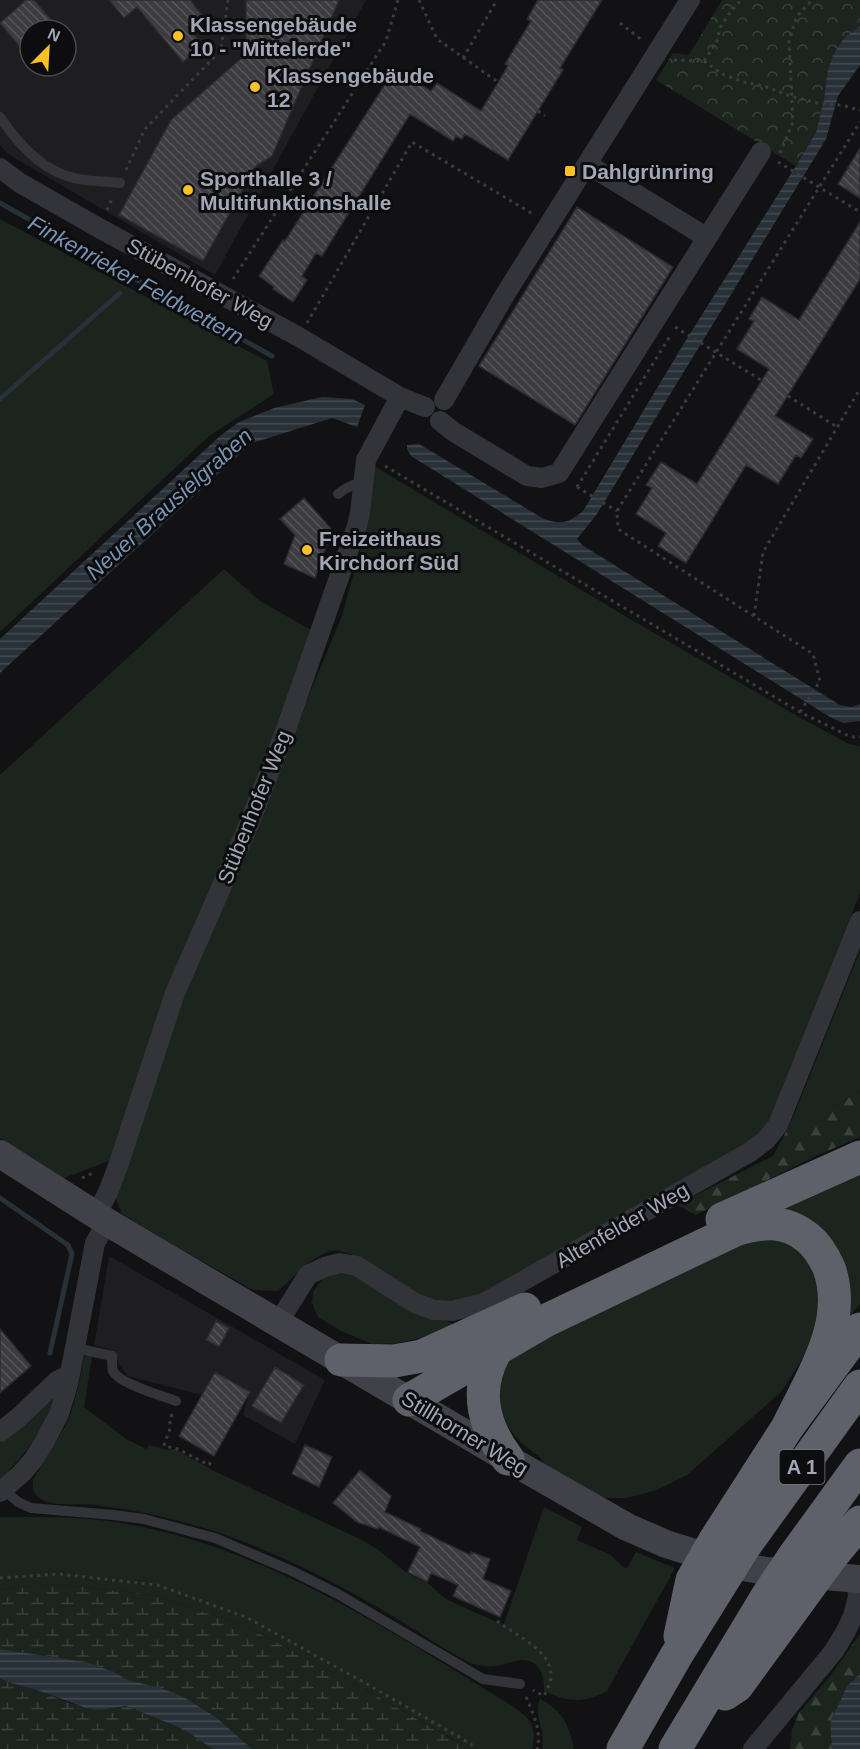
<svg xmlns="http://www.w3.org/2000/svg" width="860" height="1749" font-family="Helvetica,sans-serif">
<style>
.built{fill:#1e1e21;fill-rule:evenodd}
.green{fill:#1c241e}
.forest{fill:url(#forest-firs)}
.wetland{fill:url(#wetland-marsh)}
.park{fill:url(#park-crowns)}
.water{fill:url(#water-rules)}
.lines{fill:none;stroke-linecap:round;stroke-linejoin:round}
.stream{stroke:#283038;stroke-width:5}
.building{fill:url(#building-back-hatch);stroke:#2c2c30;stroke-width:1.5}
.path{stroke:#393b40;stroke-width:3;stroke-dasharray:3 4.5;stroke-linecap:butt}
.service{stroke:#333439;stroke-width:10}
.minor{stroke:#333439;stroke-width:20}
.secondary{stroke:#414249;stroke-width:28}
.motorway{stroke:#5f616a;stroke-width:33}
.poi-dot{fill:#fac124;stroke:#0d0d0f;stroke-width:2}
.labels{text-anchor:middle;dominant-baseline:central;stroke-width:6;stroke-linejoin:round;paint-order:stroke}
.shield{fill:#0d0d0f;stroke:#767983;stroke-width:1.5}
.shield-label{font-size:20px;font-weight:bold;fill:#a3a7b5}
.poi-label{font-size:21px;font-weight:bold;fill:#a3a7b5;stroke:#0d0d0f;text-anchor:start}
.street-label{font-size:21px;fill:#a3a7b5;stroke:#0d0d0f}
.water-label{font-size:22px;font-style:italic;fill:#7893b3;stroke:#0d0d0f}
</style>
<defs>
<pattern id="forest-firs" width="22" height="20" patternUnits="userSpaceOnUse" patternTransform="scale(1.5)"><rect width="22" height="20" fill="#1c241e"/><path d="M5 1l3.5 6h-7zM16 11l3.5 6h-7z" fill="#3a413c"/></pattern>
<pattern id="wetland-marsh" width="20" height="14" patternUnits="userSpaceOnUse" patternTransform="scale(1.5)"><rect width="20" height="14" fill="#1c241e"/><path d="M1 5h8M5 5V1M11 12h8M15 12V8" fill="none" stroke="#3a413c"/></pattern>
<pattern id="park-crowns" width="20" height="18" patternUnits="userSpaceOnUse" patternTransform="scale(1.5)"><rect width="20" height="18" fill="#1c241e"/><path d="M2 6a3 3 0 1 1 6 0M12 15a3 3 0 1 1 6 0" fill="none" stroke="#3a413c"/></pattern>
<pattern id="water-rules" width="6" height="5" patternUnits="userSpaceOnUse" patternTransform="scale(1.5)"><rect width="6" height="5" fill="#283038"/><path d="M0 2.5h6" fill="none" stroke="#444b53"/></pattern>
<pattern id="building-back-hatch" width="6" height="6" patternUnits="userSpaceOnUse" patternTransform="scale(1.5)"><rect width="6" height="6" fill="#3c3c41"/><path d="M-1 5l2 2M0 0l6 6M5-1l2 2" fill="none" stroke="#55555a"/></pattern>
</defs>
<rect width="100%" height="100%" fill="#121214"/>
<path class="built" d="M0,0H366L215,275L8,154L0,145ZM30,30H66V66H30Z
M109,1256L325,1380L295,1444L243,1415L250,1392L215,1372L201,1395L128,1376L118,1363L115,1351L94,1345Z"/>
<path class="green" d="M0,219L267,361L274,394L209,436L0,632Z
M374,466L630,619L799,717L849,744L860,746V893L778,1102L769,1122L759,1136L481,1294C467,1298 451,1303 436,1301C406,1295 359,1247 333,1251C314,1253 292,1279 278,1291L253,1290L165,1240L122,1214L116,1198L184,995L342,616L369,518Z
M224,569L260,601L318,634L114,1159L64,1178L0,1138V775Z
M860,951V1092L787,1130L794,1115Z
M860,1166V1304L842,1326L845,1297L758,1211Z
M751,1235L782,1236L803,1248L825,1292L815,1336L798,1366L781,1392L687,1475L657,1490L627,1498H595L546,1470C542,1455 536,1455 525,1446C506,1431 496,1406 500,1382C502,1373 508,1364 512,1356Z
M336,1273L353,1275L455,1325L421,1338L397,1343L372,1344L341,1331L318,1317L312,1303L313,1292L323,1278Z
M84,1356L92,1357L84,1407L126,1439L146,1449L150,1445L166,1450L175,1449L214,1471L362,1540L377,1549L407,1573L430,1585L446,1599L494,1621L504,1624L544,1507L582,1527L577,1540L611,1555L623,1567L627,1568L636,1552L675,1568L607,1691C583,1704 568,1702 544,1691C545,1677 540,1659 521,1660C512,1661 502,1666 492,1666C486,1667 479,1665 473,1664C444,1650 418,1631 391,1615C321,1574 246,1536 167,1518C143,1512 120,1508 95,1505C80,1503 54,1507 42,1500C34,1495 32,1488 33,1480L69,1420L79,1384Z
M53,1397C48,1426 21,1460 0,1479V1443Z
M0,1517C42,1517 85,1516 127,1524C269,1549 390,1631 511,1705C529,1718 538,1725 532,1749H461L458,1742L359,1686L243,1625L152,1595L56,1584L0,1590Z
M540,1699C561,1709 570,1726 574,1749H542C546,1728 533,1718 540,1699Z"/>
<path class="forest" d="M860,1092V1137L818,1155L696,1215L677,1205L773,1156L787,1130Z
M860,1634V1674L847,1686L830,1723L832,1749H790L792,1730L799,1713L831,1675Z"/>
<path class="wetland" d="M56,1584L152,1595L243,1625L359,1686L459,1743L461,1749H252L217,1718L184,1697L161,1688L128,1680L114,1672L86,1662L0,1649V1590Z
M0,1678L7,1682L37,1690L69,1703L100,1710L126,1706L183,1729L213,1749H0Z"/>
<path class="park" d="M722,0H860V26L845,37L827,74L824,100L816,131L796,166L656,80L673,53L689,55Z"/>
<path class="water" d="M860,26V65L838,96L826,139L597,514L577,539L582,545L840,705L852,707L860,704V721L843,723L830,717L411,456L407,449V445L419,444L544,519C563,525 568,523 583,511L686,340L796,166L816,132L824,100L827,74L833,55L845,37Z
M322,397L352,399L365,405L357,427L332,418L252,443L0,673V639L220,436L239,422L274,408Z
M0,1649L86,1662L114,1672L128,1680L161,1688L184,1697L217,1718L252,1749H213L183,1729L126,1706L100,1710L86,1708L37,1690L7,1682L0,1678Z
M860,1674V1749H832L830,1723L847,1686Z"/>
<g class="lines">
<path class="stream" d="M0,203L272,356
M0,399L120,293
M0,1198L68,1245L72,1254L50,1353"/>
</g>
<path class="building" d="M26,0H34L60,30H30V59L0,23Z
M109,0H190L202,15L188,27L203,45L183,62L137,7L124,18Z
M246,0H339L272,156L256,166L203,261L119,215L171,120L246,54Z
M538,0H602L560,68L563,70L508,160L465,134L462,139L456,136L453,141L410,114L322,256L316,253L302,276L307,280L293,302L273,289L274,287L259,276L283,240L285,241L389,78L393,81L399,71L431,91L437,83L481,111L508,66L505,64L531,21L527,19Z
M860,148V198L838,184Z
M577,207L673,267L575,425L479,366Z
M860,222V279L775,416L813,439L801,458L796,455L778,484L746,465L686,563L658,546L666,533L636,514L652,488L646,485L661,462L697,484L769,369L737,349L754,321L749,319L762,297L799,320Z
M304,498L332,530L315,578L284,564L295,535L280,519Z
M216,1321L229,1328L219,1347L206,1340Z
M0,1329L31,1366L0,1393Z
M275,1367L304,1385L281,1423L252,1406Z
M215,1372L250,1392L214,1456L179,1436Z
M305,1445L332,1457L319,1487L292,1474Z
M360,1470L391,1496L385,1512L421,1529L420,1531L470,1555L471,1552L490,1559L483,1579L511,1591L500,1617L453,1596L458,1585L431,1573L427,1582L408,1572L420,1547L379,1527L378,1529L357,1522L333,1503Z"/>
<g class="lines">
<path class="path" d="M419,0L437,39L505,87
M620,23L643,41
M463,58L497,0
M674,60L704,61L722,74L743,82L764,86L790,96L821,104L841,105L860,110
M704,61L717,41L720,28L728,15L741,0
M538,111L545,116
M780,153L793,122L789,40L797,16L812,0
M778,162L855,209L860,211
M126,170L145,129L221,50L228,0
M107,210L113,197
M233,279L386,41L398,0
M307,323L412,142L533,214
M675,327L761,380
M788,396L837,427
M385,466L800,712L851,737H860
M577,487L670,336
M577,487L617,511
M754,616L763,552L860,389
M800,712L820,681L813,654L618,529L617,511L860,122
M82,1178L95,1172
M172,1414C170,1419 170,1423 170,1428C169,1434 165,1439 164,1446L178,1449L209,1465L213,1459
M0,1578L59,1574L157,1585L246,1617L367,1684L471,1744L475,1749
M497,1621C514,1634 550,1650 551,1673C552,1681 547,1689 544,1696L533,1690
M526,1697C533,1714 542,1731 537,1749"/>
<path class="service" d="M0,117C18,144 42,171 74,178C88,182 105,181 120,183
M338,494C346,487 353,485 363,483
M75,1348L112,1356C112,1361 112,1368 113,1371C119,1384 163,1396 176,1401
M4,1490L18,1502L31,1508L114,1515L144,1519L215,1538L292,1571L338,1594L483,1679L520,1684"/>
<path class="minor" d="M587,164L706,237
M0,168L20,183L99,228L299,337L400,397L425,407
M444,400L506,293L690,0
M440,421L454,432L527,476L542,478L559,473L761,152
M96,1216L109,1190L119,1163L175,993L249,824L285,732L357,526L360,513L366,460L400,397
M278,1323L308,1275L325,1267L340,1263L357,1266L415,1303L434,1310L452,1311L484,1303L750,1152L766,1140L778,1125L860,921
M0,1432L18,1418L57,1381L69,1375
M0,1492L22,1473L33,1460L45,1441L59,1414L68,1384L95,1243L107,1222
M753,1749L834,1651L846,1631L853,1616L858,1597L856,1579"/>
<path class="secondary" d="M0,1154L107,1222L508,1459L627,1527L666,1544L737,1566L766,1571L860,1579"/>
<path class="motorway" d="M722,1219L860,1157
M498,1347C474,1386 481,1423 508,1459
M341,1360L394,1361L422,1356L525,1309
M409,1400L547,1320L735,1230C762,1222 785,1219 808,1238C818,1246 824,1257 829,1268C849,1323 810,1380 787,1428
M680,1636L692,1580L715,1540L787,1428L860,1329
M725,1694L737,1686L831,1557L860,1522
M623,1749L676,1656L744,1547L860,1386
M675,1749L766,1598L794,1556L860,1465"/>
</g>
<g class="poi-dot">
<circle cx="178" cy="36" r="6"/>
<circle cx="255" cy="87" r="6"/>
<rect x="564" y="165" width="12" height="12" rx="3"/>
<circle cx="188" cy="190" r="6"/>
<circle cx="307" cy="550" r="6"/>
</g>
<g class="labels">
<rect class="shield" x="779.5" y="1450" width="45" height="34" rx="4.5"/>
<g class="shield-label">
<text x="802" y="1467">A 1</text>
</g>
<g class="poi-label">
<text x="190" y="24">Klassengebäude<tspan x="190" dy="24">10 - "Mittelerde"</tspan></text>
<text x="267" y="75">Klassengebäude<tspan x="267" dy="24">12</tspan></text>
<text x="582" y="171">Dahlgrünring</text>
<text x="200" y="178">Sporthalle 3 /<tspan x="200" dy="24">Multifunktionshalle</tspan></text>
<text x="319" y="538">Freizeithaus<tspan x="319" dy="24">Kirchdorf Süd</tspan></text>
</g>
<g class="street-label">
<text transform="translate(200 283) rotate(29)">Stübenhofer Weg</text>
<text transform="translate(254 807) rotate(-68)">Stübenhofer Weg</text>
<text transform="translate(622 1225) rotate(-30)">Altenfelder Weg</text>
<text transform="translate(465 1433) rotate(31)">Stillhorner Weg</text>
</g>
<g class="water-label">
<text transform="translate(136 280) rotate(29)">Finkenrieker Feldwettern</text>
<text transform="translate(169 504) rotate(-42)">Neuer Brausielgraben</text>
</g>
</g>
<g transform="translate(48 48) rotate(24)"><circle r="28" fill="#0d0d0f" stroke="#494b51" stroke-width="1.5"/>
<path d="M0-4.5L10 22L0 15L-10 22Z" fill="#fac124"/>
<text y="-9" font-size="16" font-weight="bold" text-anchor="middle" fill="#a3a7b5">N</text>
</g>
</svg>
